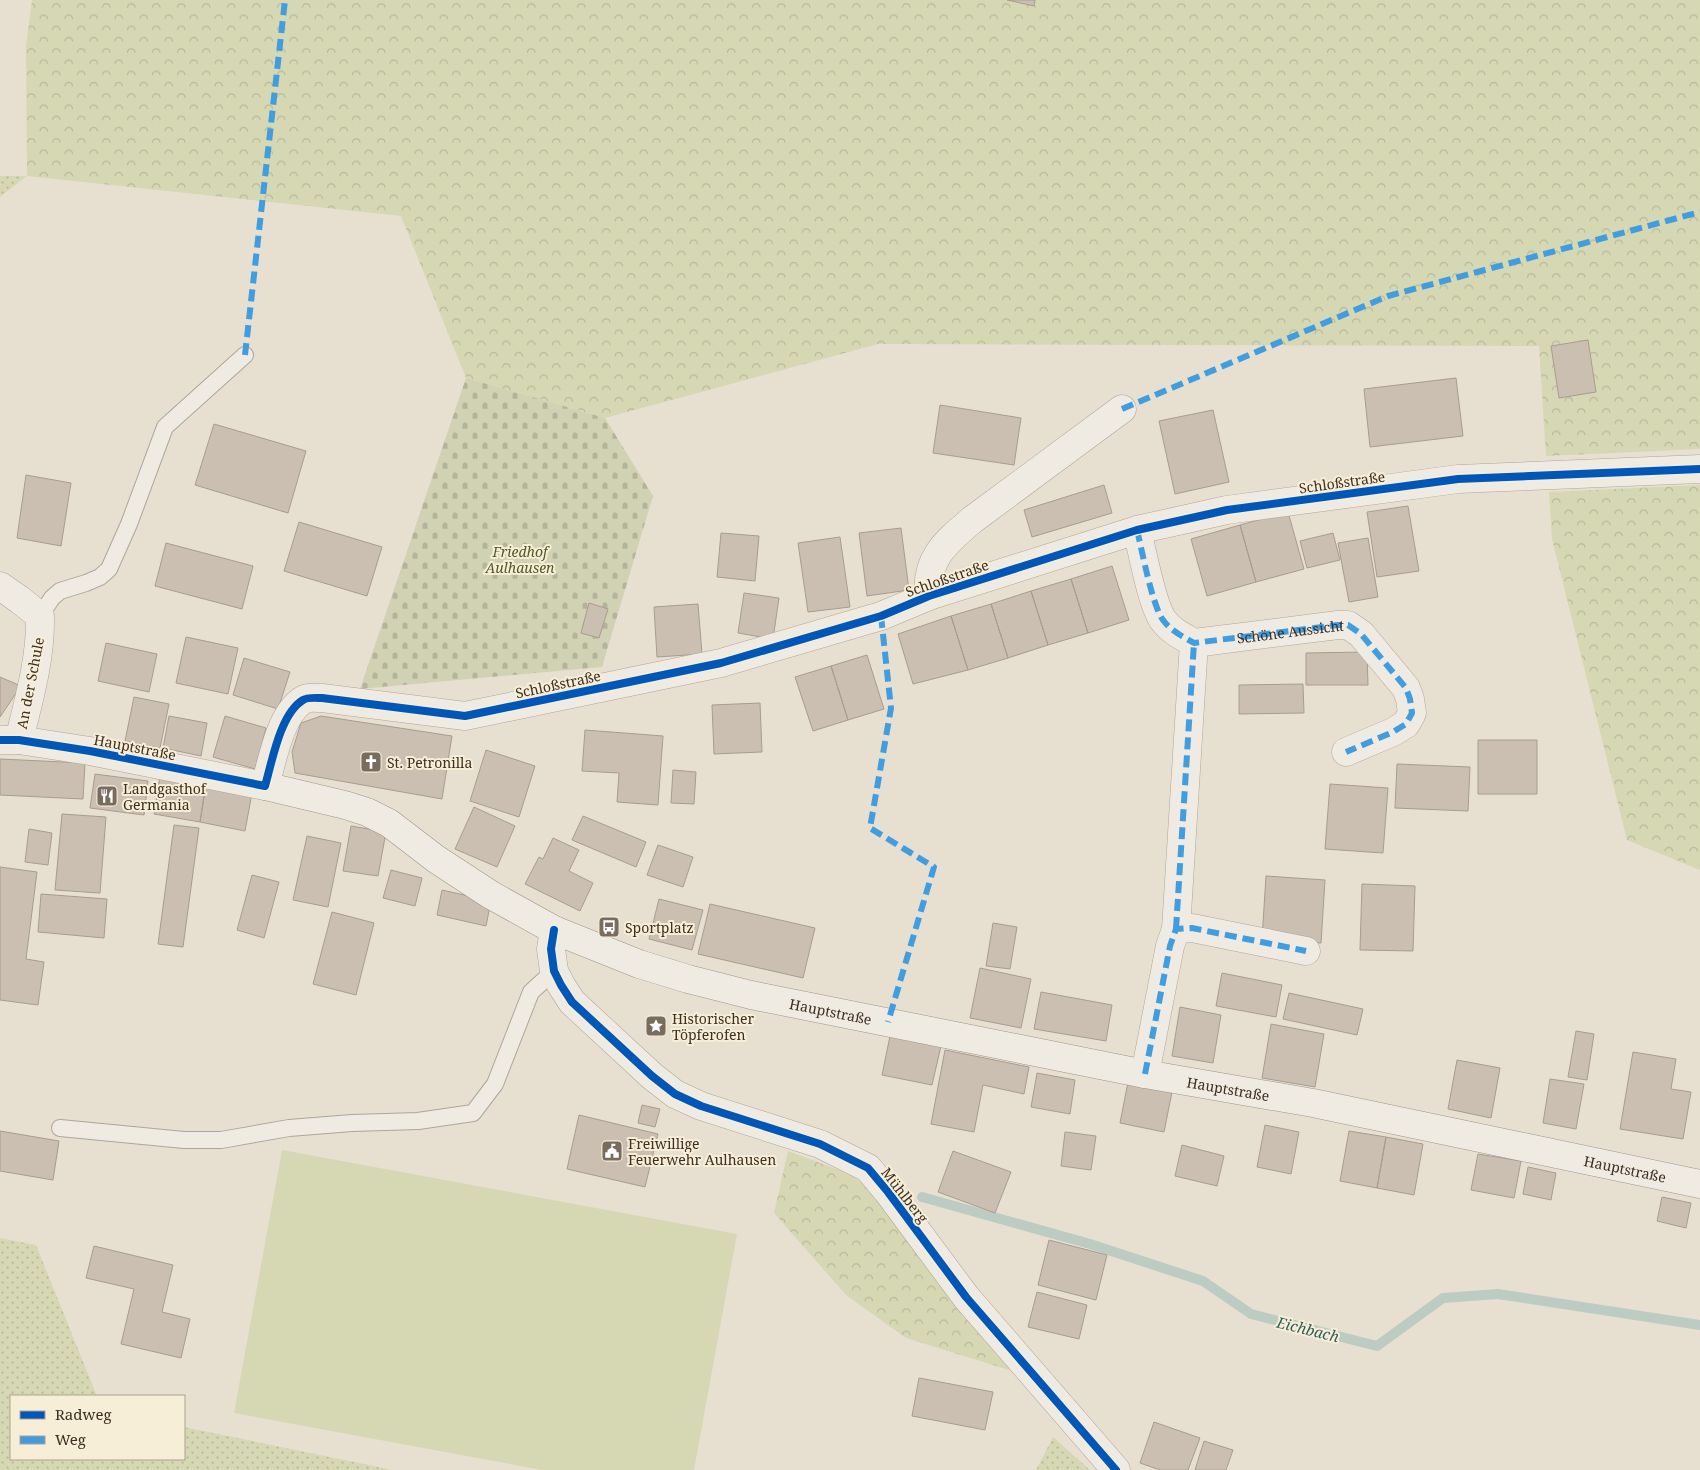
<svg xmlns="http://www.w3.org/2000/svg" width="1700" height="1470" font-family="'Noto Serif',serif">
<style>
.grass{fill:url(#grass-dots)}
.forest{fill:url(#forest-crowns)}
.cemetery{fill:url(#cemetery-stones)}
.garden{fill:#d6d7b3}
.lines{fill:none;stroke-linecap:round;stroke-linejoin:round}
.stream{stroke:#bcccc2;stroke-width:10}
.building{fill:#cbbfb2;stroke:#a89c90}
.service-casing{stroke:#ada599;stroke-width:18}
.minor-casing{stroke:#ada599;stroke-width:29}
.tertiary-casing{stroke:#ada599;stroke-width:29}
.secondary-casing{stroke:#9c958a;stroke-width:29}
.service{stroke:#efebe3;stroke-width:16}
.minor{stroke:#efebe3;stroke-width:28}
.tertiary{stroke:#efebe3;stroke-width:28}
.secondary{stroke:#efebe3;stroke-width:28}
.quiet{stroke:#3f9de0;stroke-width:6;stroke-dasharray:12 6;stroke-linecap:butt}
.cycleway-casing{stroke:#f7eed8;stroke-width:11}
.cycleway{stroke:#0057b8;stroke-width:8}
.labels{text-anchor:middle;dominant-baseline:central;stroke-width:4;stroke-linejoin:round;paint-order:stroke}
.street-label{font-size:14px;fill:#3d2e20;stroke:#f7eed8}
.park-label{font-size:14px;font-style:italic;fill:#4d5a26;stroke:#f7eed8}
.poi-label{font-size:14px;fill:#3d2e20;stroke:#f7eed8;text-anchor:start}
.water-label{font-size:15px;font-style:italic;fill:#2f5d5a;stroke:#f7eed8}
</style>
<defs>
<pattern id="grass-dots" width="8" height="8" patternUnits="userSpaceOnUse" patternTransform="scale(1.25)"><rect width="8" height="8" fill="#d6d7b3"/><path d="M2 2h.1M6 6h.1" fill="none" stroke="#b9b99a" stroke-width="1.8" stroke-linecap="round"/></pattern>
<pattern id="forest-crowns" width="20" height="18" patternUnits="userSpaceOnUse" patternTransform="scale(1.25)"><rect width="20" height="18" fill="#d6d7b3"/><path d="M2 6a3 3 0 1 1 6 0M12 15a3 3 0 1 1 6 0" fill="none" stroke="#b9b99a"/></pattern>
<pattern id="cemetery-stones" width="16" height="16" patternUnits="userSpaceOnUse" patternTransform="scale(1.25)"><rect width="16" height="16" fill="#d1d1b3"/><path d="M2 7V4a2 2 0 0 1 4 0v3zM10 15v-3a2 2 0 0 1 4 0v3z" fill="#b4b49a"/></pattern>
</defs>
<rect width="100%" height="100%" fill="#e7e0d1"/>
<path class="grass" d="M0,176H27L0,197Z
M0,1238L36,1245L97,1396H11V1459H184V1427L393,1470H0Z
M1053,1437L1090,1470H1036Z"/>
<path class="forest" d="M32,0H1700V449L1546,456L1539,346L878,344L605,418L466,378L401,216L27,176L26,46Z
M1700,485V870L1627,840L1552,539L1549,492Z
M788,1151L844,1172L866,1185L1011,1364L1009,1370L906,1338L846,1295L774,1213Z"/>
<path class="cemetery" d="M466,378L605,418L653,496L602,667L360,689Z"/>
<path class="garden" d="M282,1150L737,1234L694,1470H542L234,1413Z"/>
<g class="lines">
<path class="stream" d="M922,1197L1090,1244L1203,1281L1251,1314L1377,1346L1443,1298L1498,1294L1700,1325"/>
</g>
<path class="building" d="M1007,0H1035L1034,6Z
M1588,340L1596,392L1559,398L1551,346Z
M1456,378L1463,436L1370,447L1364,389Z
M940,405L1021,418L1014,465L933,453Z
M1213,410L1229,482L1175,494L1159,421Z
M214,424L306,451L288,513L195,485Z
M26,475L71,483L61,546L17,538Z
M1104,485L1112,513L1032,537L1024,510Z
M1408,506L1419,571L1377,577L1367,512Z
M1288,512L1304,569L1256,582L1240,525Z
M299,522L382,547L367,596L284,571Z
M1240,525L1256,582L1207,596L1191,539Z
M901,528L909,590L867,596L859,533Z
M721,533L759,536L755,581L717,577Z
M1333,533L1340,560L1307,568L1300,541Z
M840,537L850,607L808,612L798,543Z
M1368,538L1378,597L1349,602L1338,543Z
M166,543L253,566L242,609L155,586Z
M1112,566L1129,620L1088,633L1071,579Z
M1071,579L1088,633L1048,645L1031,591Z
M1031,591L1048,645L1008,658L991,604Z
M744,593L779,598L773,639L738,633Z
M589,603L608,609L599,638L581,633Z
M698,604L702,654L657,657L654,607Z
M991,604L1008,658L968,670L951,616Z
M951,616L968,670L913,684L898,634Z
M186,637L238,648L228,694L176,683Z
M106,643L157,654L149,692L98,681Z
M1367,652L1368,685H1306V653Z
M867,655L884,709L848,720L831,666Z
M244,658L290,672L278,709L233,695Z
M831,666L848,720L813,731L795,677Z
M0,677L21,686L0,717Z
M1303,684L1304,713L1239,714V685Z
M134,697L169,704L160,748L125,741Z
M760,703L762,752L714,754L712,705Z
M169,716L207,723L201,756L163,748Z
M225,716L266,728L255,769L213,757Z
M321,716L452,736L442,799L295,773L292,752L301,723Z
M585,730L663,736L658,805L617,802L619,773L582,771Z
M1478,740H1537V794H1478Z
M486,750L535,766L519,817L470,801Z
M0,759L85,763L83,799L0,795Z
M1397,764L1470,767L1468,811L1395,808Z
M673,770L696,772L694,804L671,803Z
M95,774L148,781L144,815L90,808Z
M160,776L206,784L200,822L154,814Z
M206,784L252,793L245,831L200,822Z
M1330,784L1388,788L1383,853L1325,849Z
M474,807L515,826L497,867L455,849Z
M62,814L106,817L100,893L55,890Z
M583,816L646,842L636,867L572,840Z
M174,825L199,828L183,947L158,944Z
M351,826L386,832L378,876L343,871Z
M29,829L52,833L48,865L25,862Z
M307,836L341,843L328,907L293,900Z
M553,838L579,850L569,871L593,883L580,911L525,884L539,857L543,859Z
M658,845L693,857L683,887L647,875Z
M0,867L37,872L26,959L44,962L38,1005L0,1000Z
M391,870L422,878L415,906L383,898Z
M252,875L279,882L264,938L237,930Z
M1266,876L1325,880L1321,943L1262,939Z
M1362,884L1415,886L1413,951L1360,950Z
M442,890L491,901L486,926L437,915Z
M41,894L107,899L104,938L38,932Z
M659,899L703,910L692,950L649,939Z
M710,904L815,928L803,978L698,954Z
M332,912L374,923L356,995L313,984Z
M993,923L1017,927L1010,969L986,966Z
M980,968L1031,979L1021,1028L970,1018Z
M1222,973L1282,985L1276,1017L1216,1006Z
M1041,992L1112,1005L1106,1041L1034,1029Z
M1289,993L1363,1009L1357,1035L1283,1019Z
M1180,1007L1221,1015L1213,1063L1172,1056Z
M1271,1024L1324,1034L1315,1087L1262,1078Z
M1576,1031L1594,1034L1587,1080L1568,1077Z
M890,1036L941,1046L932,1085L882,1075Z
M945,1050L1029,1067L1024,1094L983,1085L974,1132L931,1124Z
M1633,1052L1676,1059L1671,1089L1691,1092L1683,1139L1620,1129Z
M1457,1060L1500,1068L1491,1118L1448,1109Z
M1037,1073L1075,1080L1070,1114L1031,1107Z
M1550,1079L1584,1084L1576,1129L1543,1123Z
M1128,1082L1172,1092L1164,1132L1120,1123Z
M642,1105L660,1109L655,1127L638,1123Z
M579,1115L658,1134L645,1187L567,1169Z
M1265,1125L1299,1132L1291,1174L1257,1167Z
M0,1131L59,1141L53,1180L0,1171Z
M1349,1131L1386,1137L1377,1188L1340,1181Z
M1065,1132L1096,1136L1091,1170L1061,1166Z
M1386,1137L1423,1144L1414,1195L1377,1188Z
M1182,1145L1224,1156L1217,1186L1175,1176Z
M953,1151L1011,1172L995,1213L938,1192Z
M1478,1154L1521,1161L1514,1198L1471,1190Z
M1528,1167L1556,1173L1551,1200L1523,1194Z
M1662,1197L1691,1203L1686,1228L1657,1221Z
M1049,1240L1107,1255L1096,1300L1038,1285Z
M94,1246L173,1265L162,1312L190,1319L181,1358L121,1344L134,1289L86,1278Z
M1037,1292L1087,1305L1079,1339L1028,1327Z
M919,1378L993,1392L985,1430L912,1416Z
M1154,1422L1200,1438L1188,1470H1160L1140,1463Z
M1204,1441L1233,1450L1226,1470H1195Z"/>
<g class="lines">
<g class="service-casing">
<path id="service" d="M40,616L52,598L60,591L86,583L100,577L109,569L129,524L165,427L245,355
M60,1128L184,1140H221L289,1128L352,1123L418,1121L473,1113L495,1084L531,992L554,971"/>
</g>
<g class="minor-casing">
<g id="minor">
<path id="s1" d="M1137,530C1142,550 1152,605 1163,620C1171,631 1182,636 1194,643L1338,625H1348L1361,634L1406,688L1410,699L1412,713L1406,724L1393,732L1346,752"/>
<path d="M0,586L20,600L40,616C41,658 29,699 19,740"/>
<path d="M929,596C925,559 946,542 972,520L1122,409"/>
<path d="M1176,929L1194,643"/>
<path d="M554,930L551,949L554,971L561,985L572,1002L652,1076L675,1094L701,1106L820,1144L868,1168L888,1192L966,1297L1116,1470"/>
<path d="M1145,1074L1170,946L1176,929L1192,928L1306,951"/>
</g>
</g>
<g class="tertiary-casing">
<path id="tertiary" d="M0,740H19L90,751L265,786C272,762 280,714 303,700C307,697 316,698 322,698L465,716L721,663L881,616L929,596L1137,530L1227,510L1458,479L1700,469"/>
</g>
<g class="secondary-casing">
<g id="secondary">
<path id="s2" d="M265,786L345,805L367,812L389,823L436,859L491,895L554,930L639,964L688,979L751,995L1145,1074L1313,1103L1700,1184"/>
</g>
</g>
<use href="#service" class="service"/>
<use href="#minor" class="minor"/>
<use href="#tertiary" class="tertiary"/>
<use href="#secondary" class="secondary"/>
<path class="quiet" d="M245,355L285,0
M1122,409L1388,296L1700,212
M1137,530C1142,550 1152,605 1163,620C1171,631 1182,636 1194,643L1338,625H1348L1361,634L1406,688L1410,699L1412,713L1406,724L1393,732L1346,752
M881,616L891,708L870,828L934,867L888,1022
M1176,929L1194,643
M1145,1074L1170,946L1176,929L1192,928L1306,951"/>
<g class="cycleway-casing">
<path id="cycleway" d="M0,740H19L90,751L265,786C272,762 280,714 303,700C307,697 316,698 322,698L465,716L721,663L881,616L929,596L1137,530L1227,510L1458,479L1700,469
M554,930L551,949L554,971L561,985L572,1002L652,1076L675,1094L701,1106L820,1144L868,1168L888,1192L966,1297L1116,1470"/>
</g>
<use href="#cycleway" class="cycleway"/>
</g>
<defs>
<g id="church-square" transform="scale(1.125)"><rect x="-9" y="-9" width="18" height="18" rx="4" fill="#786c5e" stroke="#f7eed8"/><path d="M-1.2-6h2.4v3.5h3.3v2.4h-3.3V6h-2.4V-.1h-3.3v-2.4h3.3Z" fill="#fff"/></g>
<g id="restaurant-square" transform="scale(1.125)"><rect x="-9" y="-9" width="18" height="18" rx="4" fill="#786c5e" stroke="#f7eed8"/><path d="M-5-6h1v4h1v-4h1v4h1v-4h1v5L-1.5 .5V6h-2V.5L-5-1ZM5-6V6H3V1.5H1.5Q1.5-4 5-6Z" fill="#fff"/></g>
<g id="bus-square" transform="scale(1.125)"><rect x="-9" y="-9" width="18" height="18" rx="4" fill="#786c5e" stroke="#f7eed8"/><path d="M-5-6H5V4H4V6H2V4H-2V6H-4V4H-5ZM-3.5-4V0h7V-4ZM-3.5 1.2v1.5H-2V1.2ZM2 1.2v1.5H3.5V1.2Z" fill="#fff"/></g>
<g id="sight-square" transform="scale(1.125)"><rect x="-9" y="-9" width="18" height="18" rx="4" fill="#786c5e" stroke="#f7eed8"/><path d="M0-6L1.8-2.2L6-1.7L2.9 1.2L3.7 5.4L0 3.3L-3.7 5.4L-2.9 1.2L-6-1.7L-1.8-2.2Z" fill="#fff"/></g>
<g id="civic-square" transform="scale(1.125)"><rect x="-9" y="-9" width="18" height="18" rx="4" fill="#786c5e" stroke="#f7eed8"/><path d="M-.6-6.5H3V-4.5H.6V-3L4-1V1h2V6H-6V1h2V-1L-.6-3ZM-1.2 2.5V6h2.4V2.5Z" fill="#fff"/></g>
</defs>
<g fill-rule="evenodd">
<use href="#church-square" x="371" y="762"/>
<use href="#restaurant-square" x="107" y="796"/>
<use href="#bus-square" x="609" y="927"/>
<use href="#sight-square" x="656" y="1026"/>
<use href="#civic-square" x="612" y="1151"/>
</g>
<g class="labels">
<g class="street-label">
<text transform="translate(1342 482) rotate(-8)">Schloßstraße</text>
<text transform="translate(947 578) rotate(-19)">Schloßstraße</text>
<text stroke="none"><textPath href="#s1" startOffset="230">Schöne Aussicht</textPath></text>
<text transform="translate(30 683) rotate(-79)">An der Schule</text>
<text transform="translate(558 684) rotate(-12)">Schloßstraße</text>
<text transform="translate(135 747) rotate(11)">Hauptstraße</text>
<text stroke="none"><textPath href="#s2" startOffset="616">Hauptstraße</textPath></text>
<text stroke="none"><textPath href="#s2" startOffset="1021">Hauptstraße</textPath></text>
<text stroke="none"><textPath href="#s2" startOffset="1426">Hauptstraße</textPath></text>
<text transform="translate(905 1195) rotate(52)">Mühlberg</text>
</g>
<g class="park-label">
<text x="520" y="551">Friedhof<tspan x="520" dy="16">Aulhausen</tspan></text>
</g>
<g class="poi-label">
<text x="387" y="762">St. Petronilla</text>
<text x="123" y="788">Landgasthof<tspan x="123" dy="16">Germania</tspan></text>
<text x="625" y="927">Sportplatz</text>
<text x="672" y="1018">Historischer<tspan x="672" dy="16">Töpferofen</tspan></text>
<text x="628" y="1143">Freiwillige<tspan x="628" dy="16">Feuerwehr Aulhausen</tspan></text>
</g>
<g class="water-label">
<text transform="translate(1308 1329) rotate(14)">Eichbach</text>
</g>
</g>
<rect x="10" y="1395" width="175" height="65" fill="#f7eed8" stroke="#ada18e"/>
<rect x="20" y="1411" width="25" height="8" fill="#0057b8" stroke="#ada18e"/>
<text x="55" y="1420" font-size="15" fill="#3d2e20">Radweg</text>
<rect x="20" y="1436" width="25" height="8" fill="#3f9de0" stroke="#ada18e"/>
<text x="55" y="1445" font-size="15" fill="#3d2e20">Weg</text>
</svg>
